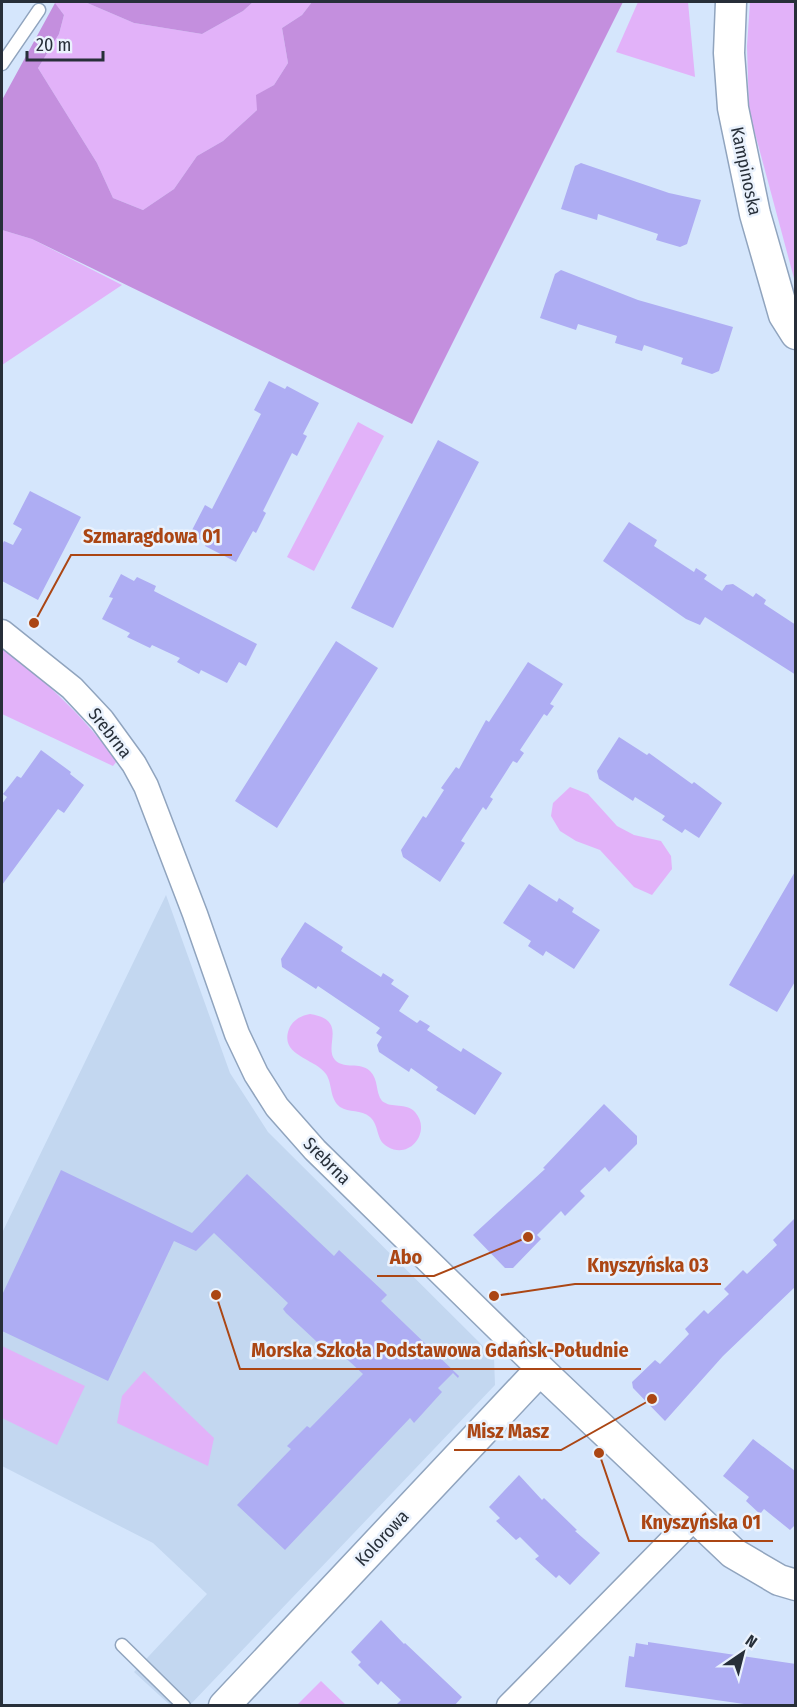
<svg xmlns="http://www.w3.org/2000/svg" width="797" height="1707" font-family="'Fira Sans Condensed',sans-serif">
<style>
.built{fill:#c3d7f0}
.green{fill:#e2b2f9}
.forest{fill:#c48fde}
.building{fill:#aeadf3}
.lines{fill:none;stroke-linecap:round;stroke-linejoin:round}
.service-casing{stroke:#90a4be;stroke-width:15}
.minor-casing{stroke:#90a4be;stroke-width:27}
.tertiary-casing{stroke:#90a4be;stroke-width:33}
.service{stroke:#fff;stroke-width:12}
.minor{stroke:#fff;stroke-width:24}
.tertiary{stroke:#fff;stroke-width:30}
.labels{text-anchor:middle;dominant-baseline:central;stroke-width:5;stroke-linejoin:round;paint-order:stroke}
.street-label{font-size:18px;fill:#272f39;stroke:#eaf2fd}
.leader{fill:none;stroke:#ab4614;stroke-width:2}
.callout-dot{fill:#ab4614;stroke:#eaf2fd;stroke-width:2}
.callout-label{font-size:20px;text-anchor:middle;font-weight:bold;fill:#ab4614;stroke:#eaf2fd;stroke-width:5;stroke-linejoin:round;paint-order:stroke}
</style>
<rect width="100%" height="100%" fill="#d5e6fc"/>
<path class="built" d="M166,895L230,1073L268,1132L494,1357L495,1385L190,1705H170L134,1672L207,1594L153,1543L2,1466V1233Z"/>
<path class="green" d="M54,2H85L134,23L202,34L243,11L253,2H312L302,15L282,28L288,63L274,85L257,95V110L223,141L197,156L174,189L143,210L113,198L97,163L38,68L59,34L64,15Z
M638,2H688L695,77L616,52Z
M750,2H795V282L749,111L747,46Z
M2,230L32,239L122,285L2,365Z
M358,422L384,436L314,571L287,557Z
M2,647C46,681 83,716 117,761L113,766L2,714Z
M570,787L588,794L617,826L634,835L661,841L671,856L672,869L652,895L634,887L600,850L576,841L560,831L551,816L553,803Z
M310,1014C349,1020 323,1046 335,1060C345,1070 359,1061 370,1071C379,1080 375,1092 382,1101C392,1109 406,1102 415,1112C432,1131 410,1160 388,1147C375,1140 380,1126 370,1117C361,1109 349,1113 340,1107C329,1098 333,1085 326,1074C315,1058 279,1056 289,1029C293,1020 300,1016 310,1014Z
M2,1346L85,1386L57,1445L2,1418Z
M144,1371L214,1438L208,1466L117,1423L122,1396Z
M321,1681L346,1705H297Z"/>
<path class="forest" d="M85,2H253L243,11L202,34L134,23Z
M312,2H623L412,424L32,239L2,230V100L55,3L64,15L59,34L38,68L97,163L113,198L143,210L174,189L197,156L223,141L257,110L256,95L274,85L288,63L282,28L302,15Z"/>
<path class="building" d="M581,163L669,193L701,200L687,244L680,247L656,240L658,234L598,214L597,220L561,209L575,166Z
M561,270L638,300L733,327L719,371L712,374L681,364L683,358L644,345L642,351L615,343L617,336L578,324L576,330L540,318L555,274Z
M269,381L285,389L287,386L319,403L303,434L307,436L297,456L292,453L263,511L266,513L256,533L253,531L236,562L205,546L206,543L190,534L205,505L212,509L261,414L254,410Z
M438,440L479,462L393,628L351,608Z
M30,491L81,517L38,600L2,581V545L4,541L13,545L22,529L13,524Z
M629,522L657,540L654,546L694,572L696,568L707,575L704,579L722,591L726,585L733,584L753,597L756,593L766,600L764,604L796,625V675L705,617L700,625L686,619L603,561Z
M121,574L134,581L137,577L156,586L154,591L257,644L246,666L239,662L227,683L201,670L199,674L177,662L180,658L152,645L150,648L127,637L130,633L102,619L113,598L109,597Z
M336,641L378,668L277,828L235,801Z
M528,662L563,684L550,704L554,706L547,716L544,714L520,750L524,753L517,763L513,761L490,797L493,799L486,810L483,807L461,841L465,843L440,882L403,857L401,850L423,816L426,818L444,790L441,788L456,767L459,769L486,720L489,722Z
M619,737L647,755L649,753L692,784L694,782L722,803L699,838L685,829L682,833L662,820L665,816L635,797L633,801L599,779L597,771Z
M41,750L71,772L70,774L84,785L64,813L58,809L2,885V804L7,797L3,794L17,776L21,778Z
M796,870V980L777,1012L729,985Z
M529,884L557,902L559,898L574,908L572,912L600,930L574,969L546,951L543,956L528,946L531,941L503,923Z
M305,922L343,947L341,951L381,977L383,973L394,980L391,984L409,996L399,1011L417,1023L420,1020L430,1026L427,1030L461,1052L463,1048L502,1073L475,1115L436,1090L438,1087L411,1068L409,1072L379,1052L377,1045L382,1037L376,1033L380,1028L318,986L316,989L282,967L281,959Z
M604,1104L637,1136V1144L609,1172L605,1167L580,1191L585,1196L565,1216L561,1211L537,1235L541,1239L513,1268H505L473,1235L545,1169L543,1168Z
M61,1170L192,1233L247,1174L334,1256L339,1250L383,1291L387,1295L381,1301L459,1376L458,1378L453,1373L438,1388L442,1392L414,1423L410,1418L285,1550L237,1505L291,1449L287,1446L307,1426L310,1428L363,1374L336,1349L331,1355L286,1313L283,1309L288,1303L214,1233L196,1251L174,1241L108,1381L2,1331V1295Z
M796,1217V1286L723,1356L665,1421L633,1388L632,1382L655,1360L660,1364L689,1334L685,1329L704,1310L708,1314L729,1294L724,1289L743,1270L747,1274L777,1245L773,1240Z
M753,1439L795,1471L796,1524L790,1530L764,1509L760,1514L746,1501L749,1497L723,1476Z
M519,1475L542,1500L544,1498L577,1530L575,1531L600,1553L570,1585L559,1575L556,1578L535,1559L539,1556L520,1537L516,1540L496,1521L500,1518L489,1507Z
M381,1620L404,1644L405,1643L462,1697L454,1706H399L397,1704L401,1700L381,1681L378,1685L358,1665L361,1662L351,1652Z
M648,1642L796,1664V1706L751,1705L625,1687L629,1656L634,1657L636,1643L648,1645Z"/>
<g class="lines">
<g class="service-casing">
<path id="service" d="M2,64L39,10
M122,1645L184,1706"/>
</g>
<g class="minor-casing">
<path id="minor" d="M2,632L72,688L102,720L134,764L146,786L195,914L237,1034L256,1074L277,1107L315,1150L540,1370
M509,1706L694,1518"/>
</g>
<g class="tertiary-casing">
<path id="tertiary" d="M731,2L729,53L733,108L755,214L784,315L796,334
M224,1706L540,1370L733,1553L779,1580L796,1585"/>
</g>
<use href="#service" class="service"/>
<use href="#minor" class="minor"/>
<use href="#tertiary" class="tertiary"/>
</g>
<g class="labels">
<g class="street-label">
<text transform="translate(746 171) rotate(78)">Kampinoska</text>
<text transform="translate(110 733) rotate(52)">Srebrna</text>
<text transform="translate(327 1161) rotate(45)">Srebrna</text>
<text transform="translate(382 1538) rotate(-47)">Kolorowa</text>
</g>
</g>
<path class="leader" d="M34 623L71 555H232M528 1237L434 1276H377M494 1296L575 1284H721M216 1295L240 1369H641M652 1399L561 1450H454M599 1453L629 1541H773"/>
<g class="callout-dot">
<circle cx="34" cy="623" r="6"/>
<circle cx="528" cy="1237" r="6"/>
<circle cx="494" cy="1296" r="6"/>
<circle cx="216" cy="1295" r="6"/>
<circle cx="652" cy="1399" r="6"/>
<circle cx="599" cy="1453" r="6"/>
</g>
<g class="callout-label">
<text x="152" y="543">Szmaragdowa 01</text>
<text x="406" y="1264">Abo</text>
<text x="648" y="1272">Knyszyńska 03</text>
<text x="440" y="1357">Morska Szkoła Podstawowa Gdańsk-Południe</text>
<text x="508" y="1438">Misz Masz</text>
<text x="701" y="1529">Knyszyńska 01</text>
</g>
<rect width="797" height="1707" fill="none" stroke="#272f39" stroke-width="6"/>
<g transform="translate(743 1653) rotate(35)" stroke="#eaf2fd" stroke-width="4.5" paint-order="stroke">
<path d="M0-4.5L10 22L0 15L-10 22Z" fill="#272f39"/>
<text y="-9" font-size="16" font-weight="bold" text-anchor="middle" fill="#272f39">N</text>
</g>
<path d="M27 51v9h76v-9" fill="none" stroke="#272f39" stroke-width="3"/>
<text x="36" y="51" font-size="18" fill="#272f39" stroke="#eaf2fd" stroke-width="4.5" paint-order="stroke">20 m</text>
</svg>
